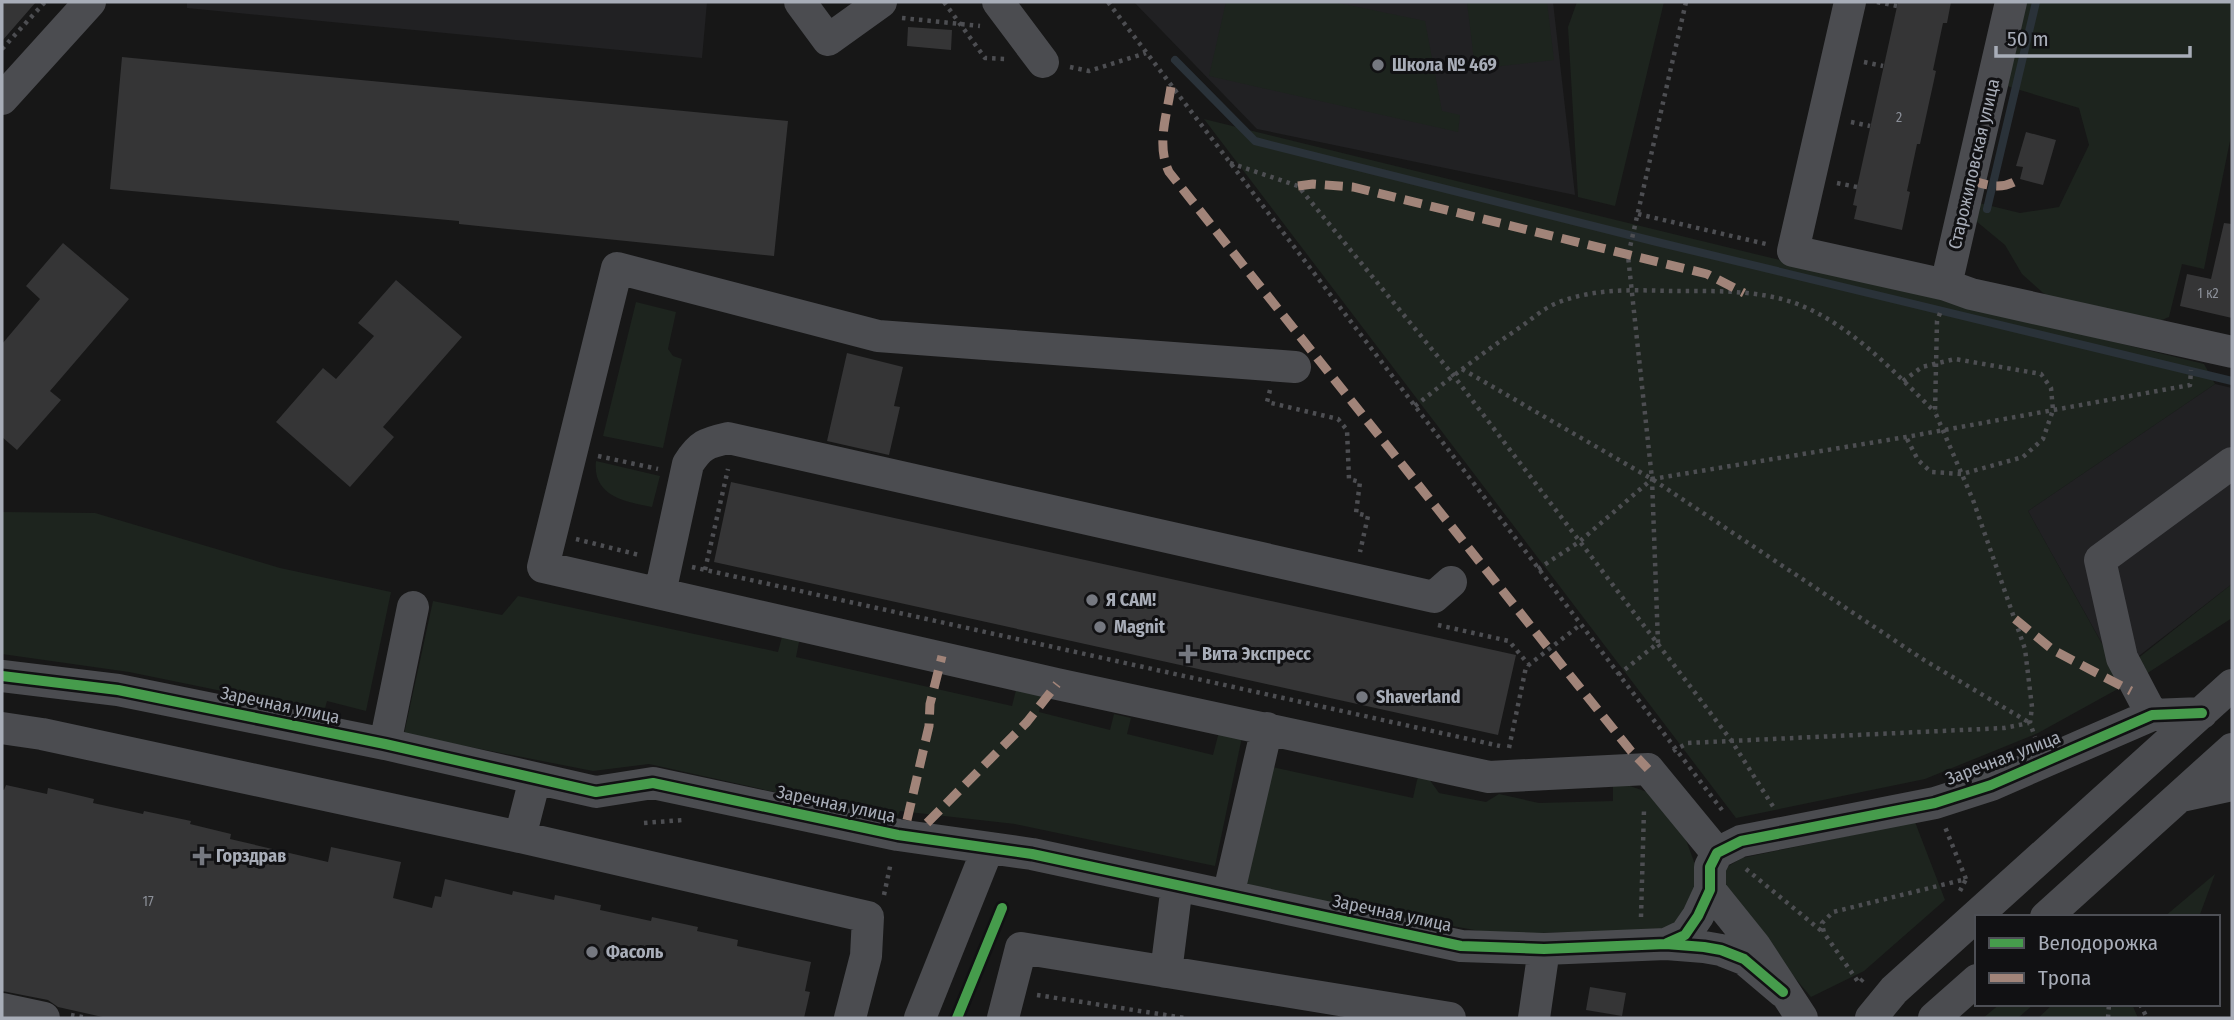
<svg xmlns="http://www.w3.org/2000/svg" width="2234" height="1020" font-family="'Fira Sans Condensed',sans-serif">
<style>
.built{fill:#212123}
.green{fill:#1d241e}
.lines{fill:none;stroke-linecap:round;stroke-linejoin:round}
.stream{stroke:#2a3239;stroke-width:8}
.building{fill:#353536}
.path{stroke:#4d4e52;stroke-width:4.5;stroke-dasharray:3.5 5;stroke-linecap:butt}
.minor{stroke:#4b4c50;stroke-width:32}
.quiet{stroke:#a18479;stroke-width:9;stroke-dasharray:18 9;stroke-linecap:butt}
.cycleway-casing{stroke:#111113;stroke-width:15}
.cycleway{stroke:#469c4c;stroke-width:10}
.poi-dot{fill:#757880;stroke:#111113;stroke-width:2.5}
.labels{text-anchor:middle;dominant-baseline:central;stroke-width:6;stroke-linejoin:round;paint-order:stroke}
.number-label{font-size:14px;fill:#8b8f98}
.poi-label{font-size:18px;font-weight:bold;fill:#a8adb8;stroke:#111113;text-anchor:start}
.street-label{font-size:18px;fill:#a8adb8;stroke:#111113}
</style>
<rect width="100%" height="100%" fill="#171717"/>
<path class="built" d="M187,2H707L702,58L187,8Z
M1134,2H1553L1575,195L1257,129Z
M2215,384L2232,388V584L2118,672L2028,511Z"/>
<path class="green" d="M1226,2H1334L1425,21L1442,111L1460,115L1458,132L1209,76Z
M1467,2H1547L1554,60L1475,69Z
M1577,2H1664L1615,206L1578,197L1568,27Z
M2026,2H2232V131L2204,269L2182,264L2169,317L2157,322L2051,300L2022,274L2005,245L1976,221L1979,203L2020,213L2059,207L2089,145L2079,108L2007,86Z
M1204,119L2204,364L2215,384L2028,511L2125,685L2038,733L1925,779L1736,818Z
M636,302L676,312L668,349L673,356L682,359L663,448L603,436Z
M596,461L660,476L652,507C625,502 592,496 596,461Z
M2,512L95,513L280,568L391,592L366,711L327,701L324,712L129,672L2,654Z
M2232,584V618L2140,678L2132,663Z
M518,596L778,652L783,633L800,637L796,657L1012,706L1017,686L1043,693L1039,712L1110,730L1114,714L1131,718L1127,734L1213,755L1219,732L1242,737L1215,866L1015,824L900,811L896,819L649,764L593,771L404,734L433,601L502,615Z
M1268,766L1413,798L1418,776L1429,779L1439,793L1486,802L1499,794L1539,803L1613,801V785H1627L1656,795L1679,821L1700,878L1699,901L1666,930L1496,934L1242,887Z
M1915,822L1945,900L1864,971L1811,997L1726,895L1723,880L1727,867L1742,858Z
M2215,874L2199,917H2164Z
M2000,1004H2034L2018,1018H1983Z
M2053,1004H2132L2138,1018H2038Z"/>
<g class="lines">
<path class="stream" d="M1175,60L1255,141L1657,242L2232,381
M1987,209L2036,2"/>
</g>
<path class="building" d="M2,2H36L2,41Z
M1898,2H1951L1947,23H1943L1933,70L1936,71L1920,144H1917L1907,191L1910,192L1902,230L1854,219L1857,206L1853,205Z
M908,27L952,30L951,50L907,46Z
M122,57L788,121L774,256L459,224V221L110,189Z
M2026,132L2056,140L2043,185L2020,179L2023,167L2016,166Z
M2224,223L2232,224V318L2180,306L2187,274L2211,279Z
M63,243L129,299L50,391L61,400L17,450L2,437V344L40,299L26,286Z
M396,280L462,337L383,427L394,437L350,487L276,422L323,368L336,379L374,336L358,323Z
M847,353L903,367L894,406L900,407L889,455L827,441Z
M731,482L1516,655L1498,735L714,562Z
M6,785L47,794L48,788L94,799L93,803L143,814L144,811L191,821L190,824L231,834L230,839L328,862L331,847L401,862L393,898L432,908L435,896L441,897L445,879L512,895L513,891L554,900L555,895L601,905L600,910L651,921L652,917L698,927L697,931L738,940L737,946L811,962L805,991L810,992L804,1018H107L58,1007L48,1000L2,991V789L4,790Z
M1590,987L1626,993L1622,1016L1586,1010Z"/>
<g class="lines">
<path class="path" d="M944,2L985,58L1006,59
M1108,2L1722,810
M1686,2L1628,256L1652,479L1906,437L2190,385L2191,370
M1877,2L1897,6
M902,18L980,26
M2,49L45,2
M1864,62L1883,66
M1070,67L1089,71L1146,53
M1851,122L1870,126
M1230,163L1298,186L1453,375L1731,740L1774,808
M1837,183L1857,187
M1638,214L1766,244
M1940,313L1937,321L1935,412L1973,500L2025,649L2032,707L2030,723L2035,737
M1462,369L1652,479L1924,660L2030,723
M1903,381L1922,367L1955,359L2041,374L2051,388L2053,410L2043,439L2023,457L1962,474L1931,472L1918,460L1906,437
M1270,390L1267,402L1338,419L1347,430L1349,479L1360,482L1356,513L1368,516L1360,552
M1415,406C1450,378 1485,351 1522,326C1533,318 1544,308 1557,303C1594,288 1633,290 1672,291C1705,291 1740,290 1773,297C1838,310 1889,367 1935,412
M598,456L658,469
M576,539L639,555
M692,567L1500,746
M1538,569L1579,542L1652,479L1658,643L1618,675
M705,570L728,469
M1438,625L1509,641L1529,665
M1509,748L1526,667L1580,625
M1673,751L1688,743L2004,728L2029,723
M644,823L683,820
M1746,869L1824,933
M1960,891L1966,879
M884,895L891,862
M1641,917L1644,810
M1863,979L1859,983L1824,933L1822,923L1833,912L1966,879L1945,827
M1037,995L1185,1018
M2140,1004L2147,1018
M71,1015L87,1018
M2108,1018L2109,1004"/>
<path class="minor" d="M800,2L828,40L881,2
M998,2L1043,62
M1850,2L1793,251L1946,285L1971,294L2232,352
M2,99L90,2
M1946,285L2011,2
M1295,367L878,336L617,268L543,567L1057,684L1489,777L1648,769L1717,853
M660,593L688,464C700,445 706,443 728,438L1434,597L1451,582
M2,676L118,690L385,744L596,792L653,783L898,835L1032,854L1461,946L1544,949L1666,944L1704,947L1721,950L1744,959L1783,992
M2152,715L2122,658L2100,560L2232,463
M2,728L42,734L520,837
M385,744L413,607
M535,779L520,837L868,917L866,956L850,1018
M2181,796L2232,785
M1710,890L1755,946L1802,1018
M1228,896L1267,728
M2046,917L2232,749
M1666,944L1685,935L1698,916L1710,890V867L1717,853L1741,841L1935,803L1991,785L2152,715L2202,713
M1166,972L1177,885
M2,1009L44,1018
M920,1018L988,848
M1003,1018L1021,948L1450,1018
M1534,1018L1544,949
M1871,1018L1894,990L2232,685
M1934,1018L1977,980"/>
<path class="quiet" d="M1171,87C1167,115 1156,145 1169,172L1565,669L1631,751L1648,769
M1970,180C1987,185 2000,190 2016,181
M1298,186L1313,184L1353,187L1707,274L1744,293
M2015,619L2053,650L2131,691
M907,820L929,726L930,704L942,656
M927,823L1027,722L1057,684"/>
<g class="cycleway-casing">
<path id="cycleway" d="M2,676L118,690L385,744L596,792L653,783L898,835L1032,854L1461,946L1544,949L1666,944L1704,947L1721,950L1744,959L1783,992
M1667,943L1685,935L1698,916L1710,890V867L1717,853L1741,841L1935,803L1991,785L2152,715L2202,713
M957,1018L1002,908"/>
</g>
<use href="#cycleway" class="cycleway"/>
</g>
<g class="poi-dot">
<circle cx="1378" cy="65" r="7"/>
<circle cx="1092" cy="600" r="7"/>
<circle cx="1100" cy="627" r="7"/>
<path d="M1184.5 643.5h7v7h7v7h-7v7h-7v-7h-7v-7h7z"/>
<circle cx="1362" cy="697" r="7"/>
<path d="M198.5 845.5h7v7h7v7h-7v7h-7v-7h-7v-7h7z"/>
<circle cx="592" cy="952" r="7"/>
</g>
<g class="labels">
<g class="number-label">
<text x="1899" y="117">2</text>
<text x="2208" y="293">1 к2</text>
<text x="148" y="901">17</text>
</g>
<g class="poi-label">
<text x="1392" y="65">Школа № 469</text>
<text x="1106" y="600">Я САМ!</text>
<text x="1114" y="627">Magnit</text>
<text x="1202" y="654">Вита Экспресс</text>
<text x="1376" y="697">Shaverland</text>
<text x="216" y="856">Горздрав</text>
<text x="606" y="952">Фасоль</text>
</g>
<g class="street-label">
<text transform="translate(1974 164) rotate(-77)">Старожиловская улица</text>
<text transform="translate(280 705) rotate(12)">Заречная улица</text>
<text transform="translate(2003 758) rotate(-21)">Заречная улица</text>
<text transform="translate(836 804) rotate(12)">Заречная улица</text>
<text transform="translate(1392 913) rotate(12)">Заречная улица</text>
</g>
</g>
<rect width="2234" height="1020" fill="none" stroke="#a8adb8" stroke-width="7"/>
<rect x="1975" y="915" width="245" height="91" fill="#111113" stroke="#4d4f55" stroke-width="2"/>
<rect x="1989" y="938" width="35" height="10" fill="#469c4c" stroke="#4d4f55" stroke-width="2"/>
<text x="2038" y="950" font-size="21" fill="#a8adb8">Велодорожка</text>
<rect x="1989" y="973" width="35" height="10" fill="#a18479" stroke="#4d4f55" stroke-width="2"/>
<text x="2038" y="985" font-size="21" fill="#a8adb8">Тропа</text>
<path d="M1996 46v10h194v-10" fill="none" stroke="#a8adb8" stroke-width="3.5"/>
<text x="2007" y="46" font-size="21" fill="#a8adb8" stroke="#111113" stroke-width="5" paint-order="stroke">50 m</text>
</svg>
